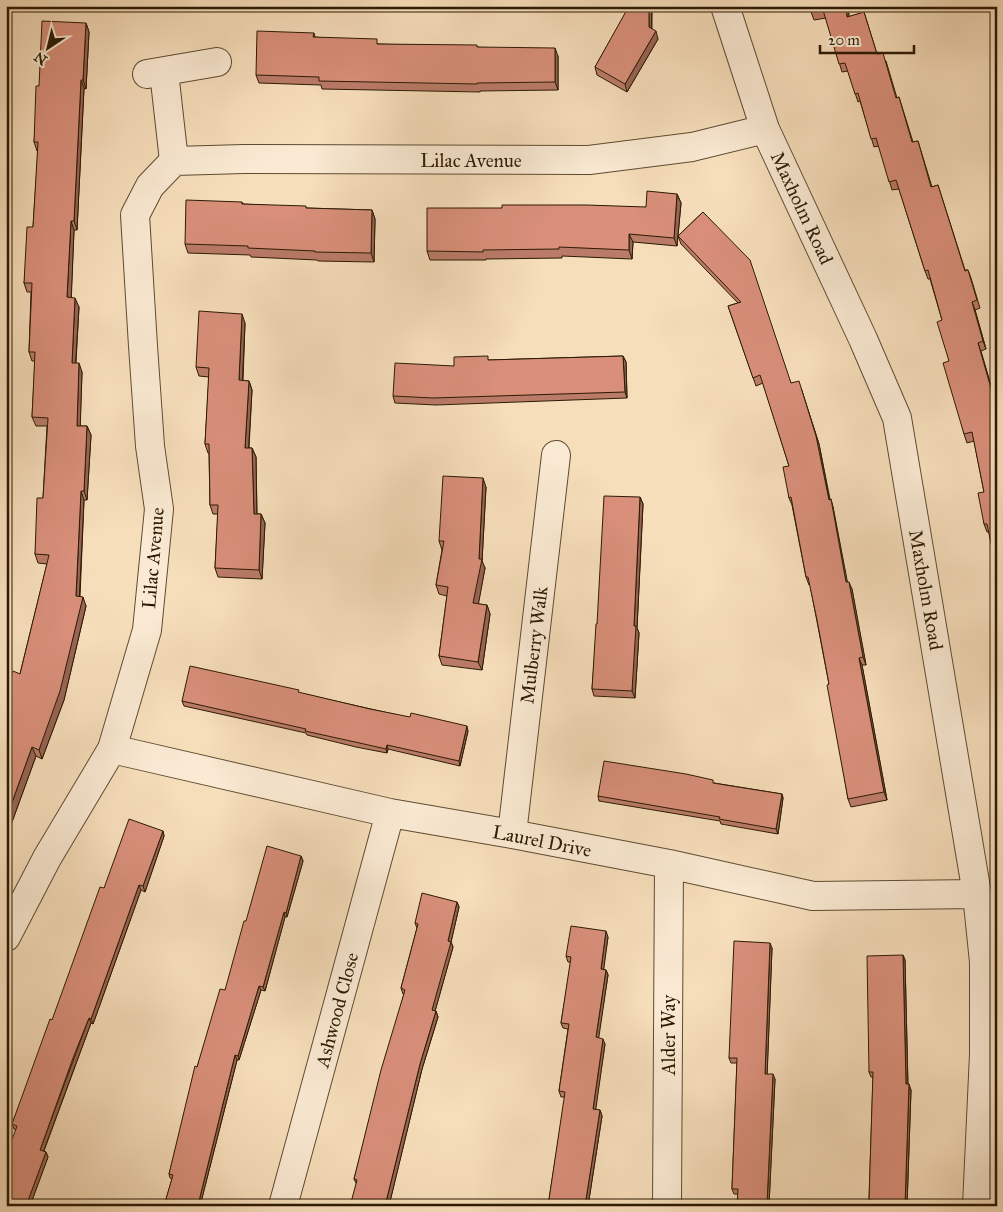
<svg xmlns="http://www.w3.org/2000/svg" width="1003" height="1212" font-family="'IM FELL Great Primer',serif">
<style>
.lines{fill:none;stroke-linecap:round;stroke-linejoin:round}
.minor-casing{stroke:#5e4b31;stroke-width:30}
.minor{stroke:#faead3;stroke-width:28}
.wall{fill:#bb7b69;stroke:#2b1a03}
.shaded-wall{fill:#986455;stroke:#2b1a03}
.building{fill:#d98f7a;stroke:#2b1a03}
.labels{text-anchor:middle;dominant-baseline:central;stroke-width:4;stroke-linejoin:round;paint-order:stroke}
.street-label{font-size:19px;fill:#2b1a03;stroke:#faead3}
</style>
<rect width="100%" height="100%" fill="#f7debb"/>
<filter id="stains"><feTurbulence type="fractalNoise" baseFrequency=".004" numOctaves="4"/><feColorMatrix values="0 0 0 0 .2 0 0 0 0 .09 0 0 0 0 .02 0 0 0 .5 -.17"/></filter>
<radialGradient id="worn" r=".72"><stop offset=".6" stop-color="#630" stop-opacity="0"/><stop offset="1" stop-color="#630" stop-opacity=".3"/></radialGradient>
<g class="lines">
<g class="minor-casing">
<path id="minor" d="M725,6L765,129L863,339L897,418L977,894L984,962V1054L977,1206
M164,72L174,161
M147,74L217,62
M112,749L390,813L512,834L669,864L813,896L977,894
M512,834L556,455
M6,937L47,858L112,749L147,630L159,509L150,446L143,346L135,215L150,186L174,161L244,159L589,160L692,147L765,129
M283,1206L390,813
M667,1206L669,864"/>
</g>
<use href="#minor" class="minor"/>
</g>
<path class="wall" d="M182,6H239V11L183,9Z
M617,6H652V29L658,39L627,92L597,75L595,67L629,7H617Z
M811,6H848L849,17L864,12L877,54L886,61L897,98L899,97L913,142L918,141L932,187L938,185L965,270H968L971,278L980,308L975,310L986,349L981,351L997,406V573L989,532H987L984,524V492L974,441L967,443L964,434L949,361L942,320L930,279H928L925,271L899,189L892,190L879,146L874,147L860,101L858,102L848,71L842,72L826,18L814,20L811,12Z
M86,23L89,32L86,89L84,88L77,230H74L71,298L79,307L76,363L82,372L80,426H87L91,435L87,500H84L80,597L86,606L64,700L42,759L36,756L8,833H6V690L20,674L47,564L38,563L35,554L43,498L47,426H36L32,417L35,361H32L29,352L31,292H27L24,283L33,227L38,151H37L34,142L39,86Z
M314,33L315,37L378,44L477,47L558,56V90L480,91V92L322,89L321,85L259,83L256,75Z
M677,194L681,203L677,246L633,242L632,259L562,256V258L486,259V260H430L427,251L646,207Z
M242,202L243,204L306,208L372,210L375,219L374,262L318,261L317,260L251,257L250,255L188,253L185,244Z
M703,212L791,383L801,388L819,444L830,499L833,507L847,582L852,589L860,633L866,665H862L887,800L851,807L848,799L829,684L810,585H809L806,577L792,505L789,498V466L763,383L756,386L728,306L738,303L681,244L678,236Z
M245,323L243,381H249L252,390L249,448H252L256,457L257,514H261L265,523L262,579L218,577L215,568L218,514H213L210,505L209,453H208L205,444L209,377L199,376L196,367Z
M623,356L626,362L627,398L436,405L395,403L393,396L454,366L489,360Z
M486,487L482,561L485,568L478,604L487,605L490,614L482,670L442,665L439,656L447,596L439,594L436,585L442,550L439,541Z
M640,497L643,504L637,628L639,633L635,698L594,696L592,689L597,624Z
M300,693L468,731L460,766L388,749L387,753L356,747L307,735L306,733L184,706L182,701Z
M714,783L782,794L783,798L778,834L721,824L720,821L599,801L598,796Z
M163,831L164,836L145,892L141,890L93,1024L91,1023L44,1151L46,1152L48,1157L30,1206H6L16,1130L14,1129L12,1124L104,888Z
M301,856L303,861L287,917H285L265,991L261,990L239,1060H237L201,1202H203L204,1206H164L172,1179L170,1178L169,1174L197,1067L225,990Z
M457,902L459,907L451,942L453,947L435,1011H436L438,1017L422,1069L389,1205L356,1183L354,1179L404,994H403L401,988L417,928L415,923Z
M608,937L603,969L606,970L608,975L598,1038L605,1044L595,1110H600L602,1116L588,1206H548L565,1097H561L559,1091L568,1029L563,1028L561,1023L571,962H568L566,956Z
M772,948L767,1074L775,1079L769,1204L774,1206L738,1194H734L732,1189L737,1063H731L729,1058Z
M903,955L905,960L908,1084L911,1090L907,1206H872V1205H871L869,1200L873,1077H871L869,1072Z"/>
<path class="shaded-wall" d="M649,6H652L651,35L649,27Z
M846,6H848L850,26L847,17Z
M86,23L89,32L86,89L83,80Z
M656,31L658,39L627,92L625,84Z
M555,48L558,56V90L555,82Z
M81,80L84,88L77,230L74,221Z
M677,194L681,203L677,246L674,238Z
M372,210L375,219L374,262L371,253Z
M71,221L74,230L71,306L67,297Z
M629,234L633,242L632,259L629,250Z
M75,298L79,307L75,372L72,363Z
M972,302L975,310L986,349L983,341Z
M242,314L245,323L242,389L239,380Z
M978,343L997,406V409Z
M623,356L626,362L627,398L625,392Z
M79,363L82,372L80,434L77,426Z
M249,381L252,390L248,457L245,448Z
M801,388L819,444L831,508Z
M87,426L91,435L87,500L84,491Z
M252,448L256,457L257,523L254,514Z
M483,478L486,487L482,561L485,568L477,612L473,603L479,559Z
M81,491L84,500L79,605L76,596Z
M640,497L643,504L637,628L639,633L635,698L632,691L634,626Z
M831,499L833,507L849,590L846,582Z
M261,514L265,523L262,579L259,570Z
M849,582L852,589L866,665L863,657Z
M83,597L86,606L64,700L42,759L39,750Z
M487,605L490,614L482,670L478,662Z
M859,658L862,665L887,800L884,792Z
M467,726L468,731L460,766L459,761Z
M387,745L388,749L387,753L386,749Z
M32,747L36,756L8,833L6,829V819Z
M782,794L783,798L778,834L776,829Z
M163,831L164,836L145,892L143,886Z
M301,856L303,861L287,917L286,913Z
M139,885L141,890L93,1024L91,1019Z
M457,902L459,907L451,942L453,947L434,1015L432,1010Z
M284,912L285,917L265,991L263,987Z
M606,931L608,937L603,975L601,969Z
M770,943L772,948L767,1079L765,1074Z
M903,955L905,960L908,1090L906,1084Z
M606,970L608,975L598,1043L596,1037Z
M259,986L261,990L239,1060L238,1056Z
M436,1011L438,1017L422,1069L389,1206H387L386,1202L420,1064Z
M89,1018L91,1023L42,1155L40,1150Z
M603,1039L605,1044L595,1115L593,1109Z
M235,1055L237,1060L200,1206L199,1201Z
M773,1074L775,1079L769,1206L767,1204Z
M909,1084L911,1090L907,1206H905Z
M600,1110L602,1116L588,1206H585Z
M46,1152L48,1157L30,1206H26Z"/>
<path class="building" d="M629,6H649V27L656,31L625,84L595,67Z
M811,6H846L847,17L864,12L877,54L883,53L896,98L899,97L912,142L918,141L931,187L938,185L965,271L968,270L977,300L972,302L983,341L978,343L997,409V573L987,524H984L978,493L984,492L972,432L964,434L943,363L949,361L937,322L942,320L928,270L925,271L896,180L889,182L876,138L871,139L858,93L855,94L845,63L839,64L823,10L811,12Z
M42,21L86,23L83,80H81L74,221H71L67,297L75,298L72,363H79L77,426H87L84,491H81L76,596L83,597L60,691L39,750L32,747L6,819V690L13,671L20,674L49,555L35,554L37,498H43L48,418L32,417L35,352H29L32,283H24L27,227H33L38,142H34L36,86H39Z
M257,31L314,33L313,37L377,39V44L477,45V47L555,48V82L477,83V84L319,81V77L256,75Z
M647,191L677,194L674,238L629,234V250L559,247V249L483,250V252L427,251V208H502V205H586L646,207Z
M186,200L242,202V204L306,206V208L372,210L371,253L315,252V251L248,248V246L185,244Z
M703,212L750,260L791,383L799,381L816,436L829,500L831,499L846,582H849L857,625L863,657L859,658L884,792L848,799L827,685L829,684L817,620L808,577H806L791,497L789,498L783,467L789,466L760,375L753,378L728,306L741,302L678,236Z
M199,311L242,314L239,380L249,381L245,448H252L254,514H261L259,570L215,568L218,505H210L209,444H205L209,368L196,367Z
M488,356V360L623,356L625,392L433,398L393,396L395,363L454,366V357Z
M443,476L483,478L479,559H482L473,603L487,605L478,662L439,656L448,587L436,585L444,541H439Z
M604,496L640,497L634,626H636L632,691L592,689L596,624H597Z
M190,666L299,690L298,692L370,709L410,717L411,713L467,726L459,761L387,745L386,749L355,742L305,731L306,729L182,701Z
M604,761L686,774L713,780V783L782,794L776,829L719,819L720,817L598,796Z
M129,819L163,831L143,886L139,885L91,1019L89,1018L73,1058L40,1150L46,1152L26,1206H6V1156L17,1126L12,1124L50,1019L52,1020L100,887L104,888Z
M267,846L301,856L286,913L284,912L263,987L259,986L238,1056L235,1055L199,1201L203,1202L202,1206H164L173,1175L169,1174L195,1066L197,1067L220,989L225,990L244,921H246Z
M422,893L457,902L448,941L451,942L432,1010L436,1011L420,1064L386,1202L388,1203L387,1206H350L357,1180L354,1179L381,1070L405,990L401,988L418,924L415,923Z
M571,926L606,931L601,969L606,970L596,1037L603,1039L593,1109L600,1110L585,1206H548L565,1092L559,1091L569,1024L561,1023L571,957L566,956Z
M734,941L770,943L765,1074H773L767,1204H774V1206H737L738,1189H732L737,1058H729Z
M903,955L906,1084H909L905,1206H872L873,1200H869L873,1072H869L867,956Z"/>
<g class="labels">
<g class="street-label">
<text x="471" y="160">Lilac Avenue</text>
<text transform="translate(802 208) rotate(65)">Maxholm Road</text>
<text transform="translate(153 558) rotate(-85)">Lilac Avenue</text>
<text transform="translate(926 590) rotate(80)">Maxholm Road</text>
<text transform="translate(534 645) rotate(-83)">Mulberry Walk</text>
<text transform="translate(542 841) rotate(11)">Laurel Drive</text>
<text transform="translate(337 1010) rotate(-75)">Ashwood Close</text>
<text transform="translate(668 1035) rotate(-90)">Alder Way</text>
</g>
</g>
<rect width="1003" height="1212" fill="none" stroke="#f7debb" stroke-width="25"/>
<rect x="8" y="8" width="988" height="1197" fill="none" stroke="#2b1a03" stroke-width="2.5"/>
<rect x="12" y="12" width="978" height="1187" fill="none" stroke="#2b1a03"/>
<g transform="translate(48 48) rotate(215)" stroke="#faead3" stroke-width="4" paint-order="stroke">
<path d="M0-4L9 19L0 12L-9 19Z" fill="#2b1a03"/>
<text y="-8" font-size="14" font-weight="bold" text-anchor="middle" fill="#2b1a03">N</text>
</g>
<path d="M820 45v8h94v-8" fill="none" stroke="#2b1a03" stroke-width="2.5"/>
<text x="828" y="45" font-size="15" fill="#2b1a03" stroke="#faead3" stroke-width="4" paint-order="stroke">20 m</text>
<rect width="100%" height="100%" filter="url(#stains)"/>
<rect width="100%" height="100%" fill="url(#worn)"/>
</svg>
